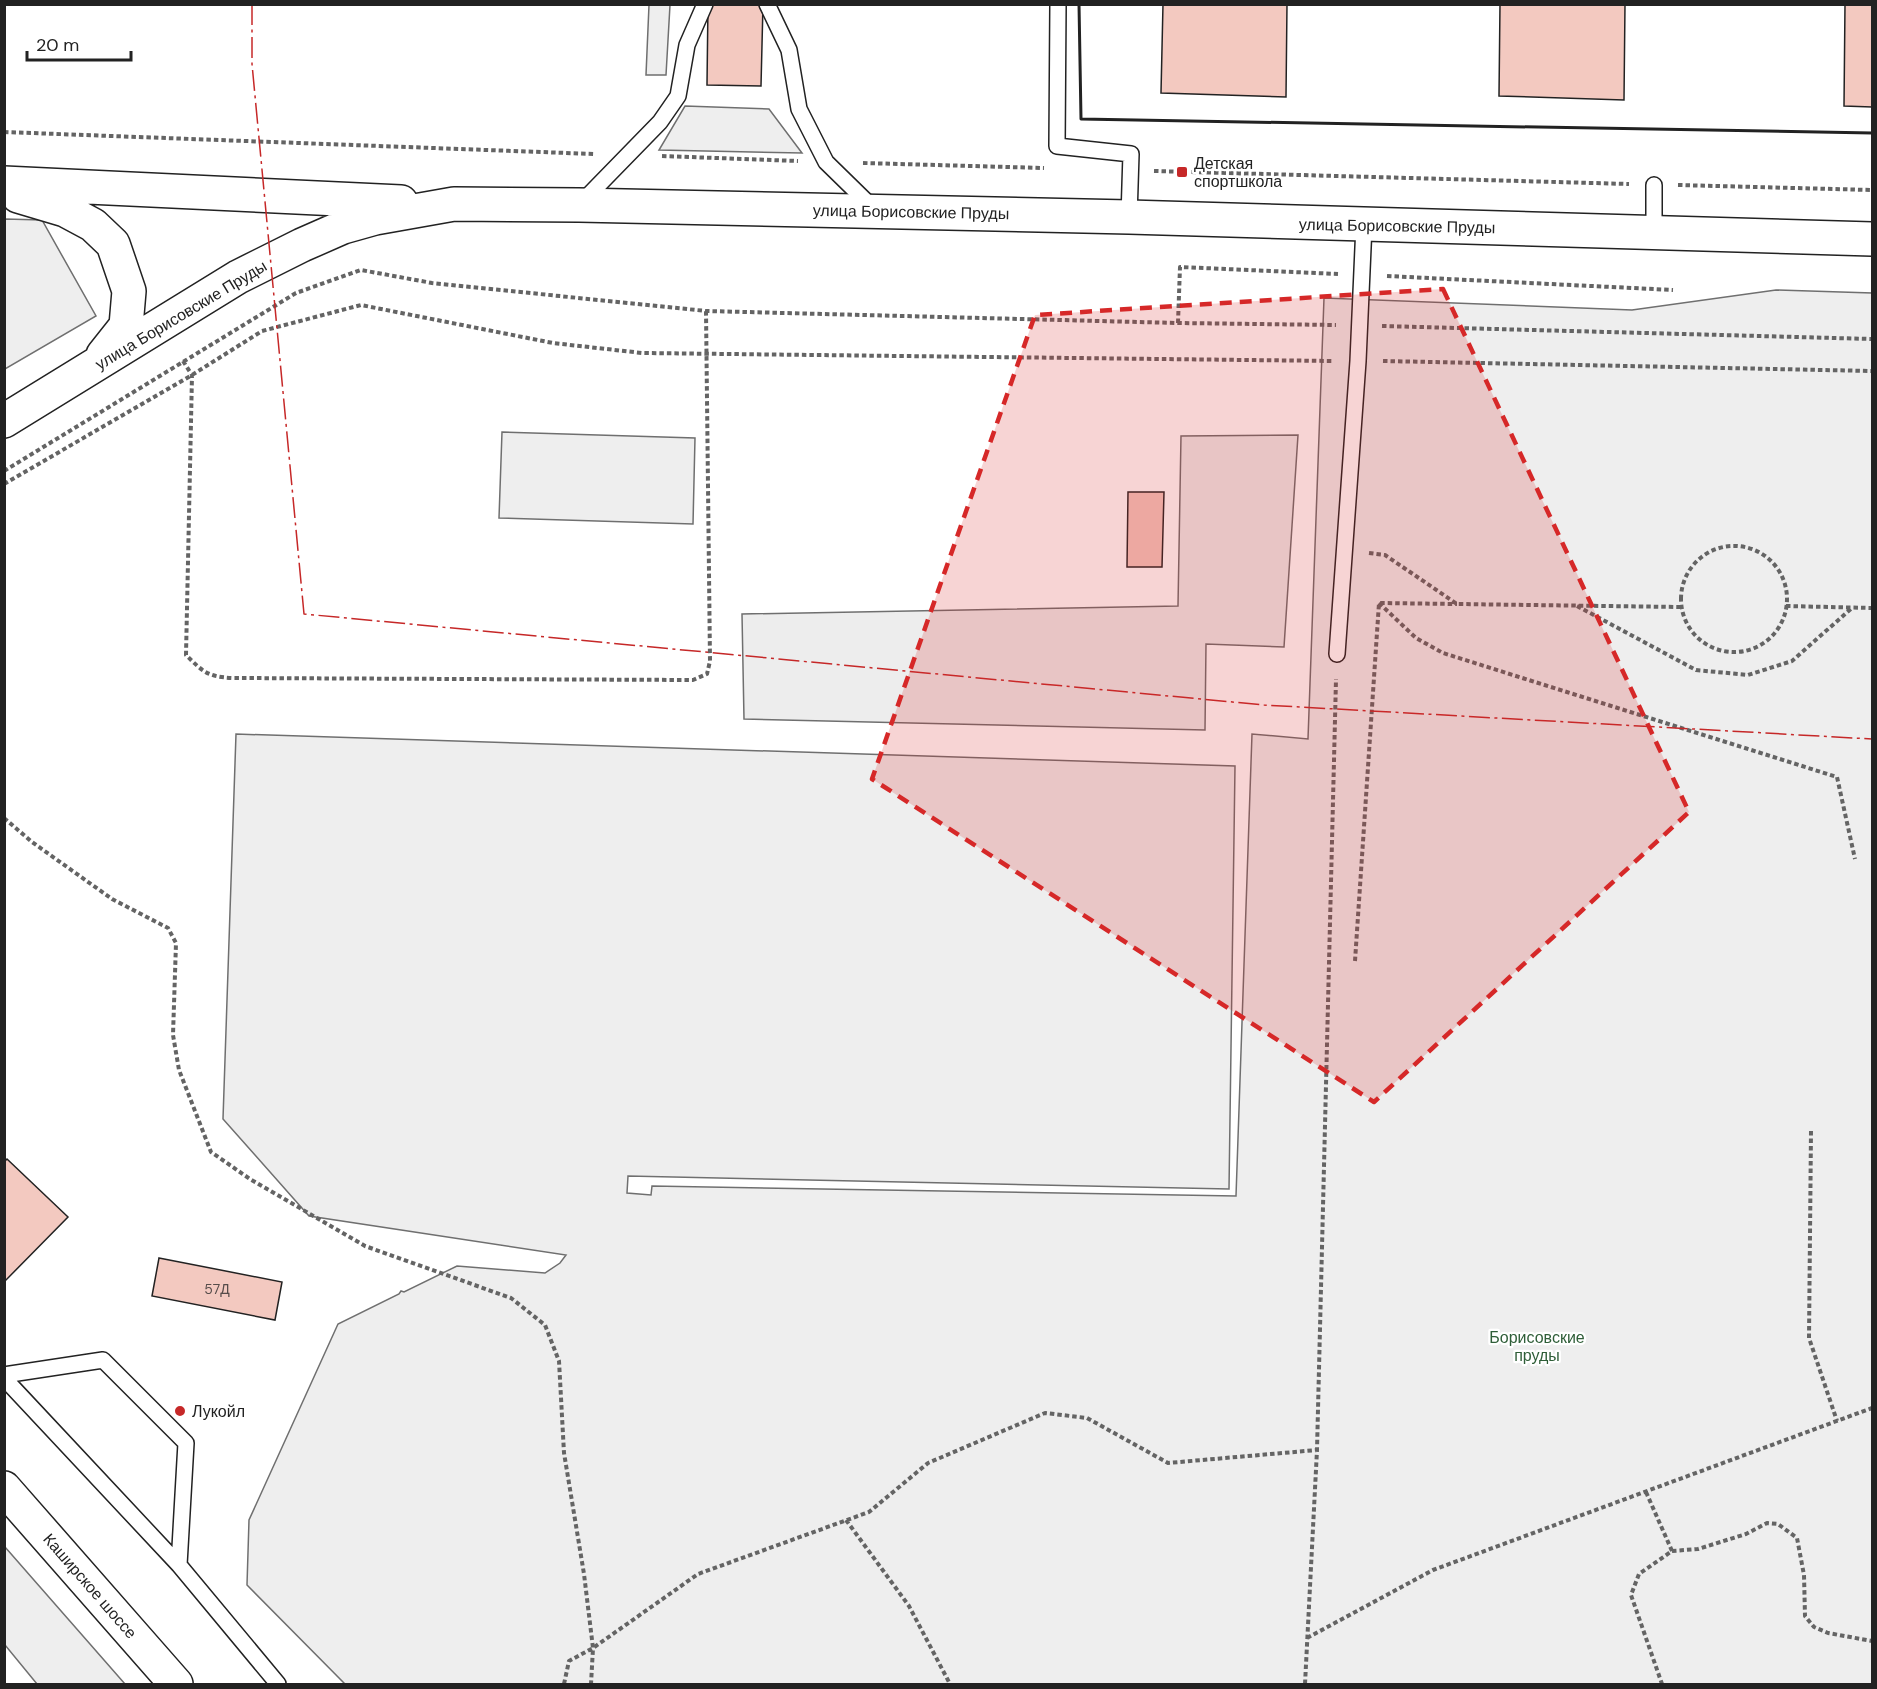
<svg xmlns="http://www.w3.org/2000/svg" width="1877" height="1689" font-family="'DM Sans',sans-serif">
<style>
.green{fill:#eee;stroke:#6f6f6f;stroke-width:1.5}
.parking{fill:#ededed;stroke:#6f6f6f;stroke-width:1.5}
.building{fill:#f3c9c0;stroke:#222;stroke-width:1.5}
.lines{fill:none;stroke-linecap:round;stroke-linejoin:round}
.service-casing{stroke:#222;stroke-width:18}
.secondary-casing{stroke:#222;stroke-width:36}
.primary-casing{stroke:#222;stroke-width:36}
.path{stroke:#646464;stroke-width:4;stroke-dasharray:4.5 3;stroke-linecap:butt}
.service{stroke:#fff;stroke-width:15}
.secondary{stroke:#fff;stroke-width:33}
.primary{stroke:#fff;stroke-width:33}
.wall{stroke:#222;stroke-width:3}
.power{stroke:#c62828;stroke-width:1.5;stroke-dasharray:21 4.5 3 4.5;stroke-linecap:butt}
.marked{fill:#d62828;fill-opacity:0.2;stroke:#d62828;stroke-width:4.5;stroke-dasharray:12 8;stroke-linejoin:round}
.poi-dot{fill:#c62828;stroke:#fff;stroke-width:2}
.labels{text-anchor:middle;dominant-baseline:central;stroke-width:4.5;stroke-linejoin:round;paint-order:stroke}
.number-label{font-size:14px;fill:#564c4a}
.poi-label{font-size:16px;fill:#222;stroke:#fff;text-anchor:start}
.street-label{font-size:16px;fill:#222;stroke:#fff}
.park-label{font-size:16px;fill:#2f5e38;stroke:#fff}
</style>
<rect width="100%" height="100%" fill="#fff"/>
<path class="green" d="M649,5H670L666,75H646Z
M685,106L769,109L802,153L659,150Z
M5,219L42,220L96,316L5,369Z
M1776,290L1872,293V1684H345L247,1585L249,1520L338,1324L399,1294L401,1291L404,1292L457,1266L545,1273L560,1263L566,1255L309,1216L223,1119L236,734L1235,766L1229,1189L628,1176L627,1193L651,1195L652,1186L1236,1196L1252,734L1308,739L1324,298L1632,310Z
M502,432L695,438L693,524L499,518Z
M4,1547H5L125,1684H37L5,1645Z"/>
<path class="parking" d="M1298,435L1284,647L1206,644L1205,730L744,719L742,614L1178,606L1181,436Z"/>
<path class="building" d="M708,4H763L761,86L707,85Z
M1163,4H1287L1286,97L1161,93Z
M1500,4H1625L1624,100L1499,96Z
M1845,4H1872V107L1844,106Z
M1128,492H1164L1162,567H1127Z
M7,1159L68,1217L6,1280L4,1278V1162Z
M159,1258L282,1282L275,1320L152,1296Z"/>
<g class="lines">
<g class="service-casing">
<path id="service" d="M767,4L789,50L799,109L826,162L872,207
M1058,4L1057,146L1131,154L1129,217
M582,202L660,122L678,96L687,45L705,4
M1654,233V185
M1337,654L1358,361L1364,225
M4,1375L103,1360L186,1443L179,1565L278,1684
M4,1378L179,1565"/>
</g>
<g class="secondary-casing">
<path id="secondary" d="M4,183L401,202
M18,196L65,210L93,225L113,244L129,291L126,326L103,355
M4,421L238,277L302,245L343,227L375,218L454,204L579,205L1129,217L1872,239"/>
</g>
<g class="primary-casing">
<path id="primary" d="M4,1488L176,1684"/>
</g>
<path class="path" d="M4,132L594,154
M662,156L798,161
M863,163L1044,168
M1154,171L1629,184
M1678,185L1872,190
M1387,276L1673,290
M1178,323L1180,267L1338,274
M1382,326L1872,339
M183,361L192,375L186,655C203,672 208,677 233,678L693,680L707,674L710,661L706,311
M1383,361L1872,371
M4,471L296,293L361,270L432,283L706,311L1178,323L1336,325
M4,484L192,375L262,331L361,305L553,343L642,353L1334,361
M1681 599a53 53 0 1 1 106 0a53 53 0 1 1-106 0Z
M1369,553L1385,555L1457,604L1681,607
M1379,603L1416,638L1443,653L1837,777L1855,859
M1577,606L1696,670L1748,675L1792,661L1853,607
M1786,606L1872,608
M4,818L32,842L112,899L168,928L176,943L173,1035L179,1070L211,1152L250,1179L365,1246L511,1298L545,1325L559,1361L564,1453L584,1574L593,1648L591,1684
M1355,961L1379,603L1457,604
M1811,1131L1809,1338L1837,1421
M1646,1492L1672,1551L1639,1574L1631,1595L1662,1684
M846,1520L909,1606L950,1684
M1672,1551L1698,1549L1746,1534L1767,1523L1778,1524L1797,1538L1804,1575L1805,1616L1814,1627L1828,1633L1872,1641
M1307,1638L1433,1570L1872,1408
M564,1684L569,1661L593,1648L698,1574L869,1512L928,1463L1045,1413L1087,1418L1168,1463L1317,1450
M1305,1684L1317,1450L1336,679"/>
<use href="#service" class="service"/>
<use href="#secondary" class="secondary"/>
<use href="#primary" class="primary"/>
<path class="wall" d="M1079,4L1081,119L1872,133"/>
<path class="power" d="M252,4V64L304,614L1264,705L1872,739"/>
</g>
<path class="marked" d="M1443,289L1689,812L1374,1102L872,779L1035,315Z"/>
<g class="poi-dot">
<rect x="1176" y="166" width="12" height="12" rx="3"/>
<circle cx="180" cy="1411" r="6"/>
</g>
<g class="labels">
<g class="number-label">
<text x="217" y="1289">57Д</text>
</g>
<g class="poi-label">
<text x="1194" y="163">Детская<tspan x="1194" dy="18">спортшкола</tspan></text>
<text x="192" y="1411">Лукойл</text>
</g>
<g class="street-label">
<text transform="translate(911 212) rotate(1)">улица Борисовские Пруды</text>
<text transform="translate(1397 226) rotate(1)">улица Борисовские Пруды</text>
<text transform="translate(181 315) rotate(-31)">улица Борисовские Пруды</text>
<text transform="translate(90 1586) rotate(49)">Каширское шоссе</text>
</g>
<g class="park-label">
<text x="1537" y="1337">Борисовские<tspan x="1537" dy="18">пруды</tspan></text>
</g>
</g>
<rect width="1877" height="1689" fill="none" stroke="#222222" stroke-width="12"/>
<path d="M27 51v9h104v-9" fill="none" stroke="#222222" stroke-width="3"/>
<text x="36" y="51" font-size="18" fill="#222222" stroke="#ffffff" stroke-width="4.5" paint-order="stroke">20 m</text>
</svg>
